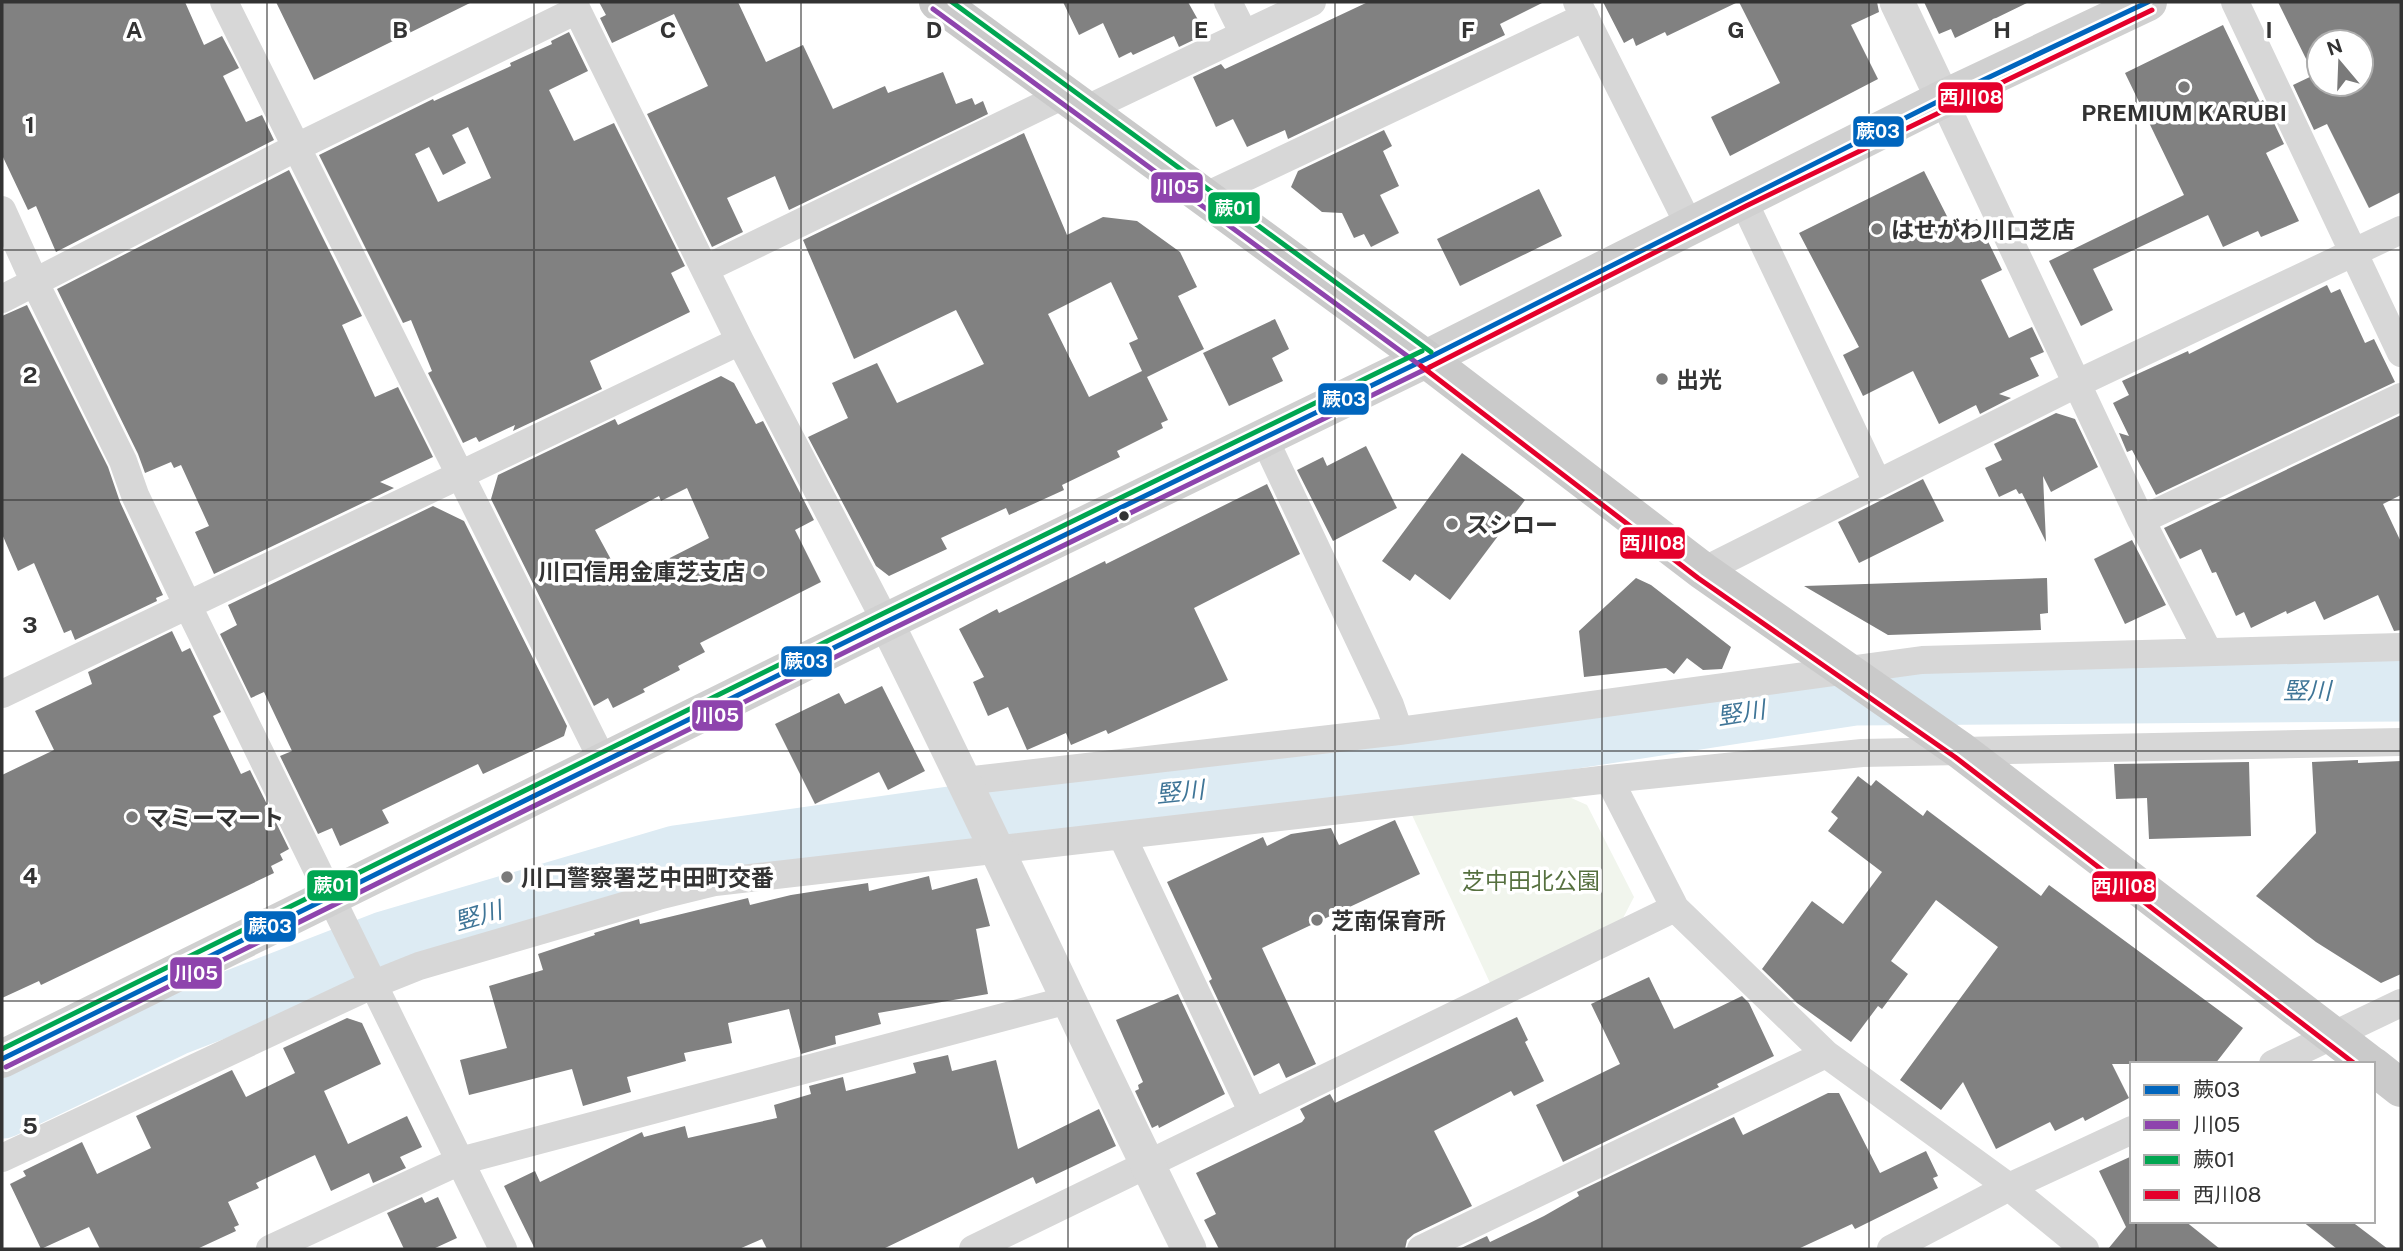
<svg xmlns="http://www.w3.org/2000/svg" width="2403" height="1251" font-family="'Public Sans','Noto Sans JP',sans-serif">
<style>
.green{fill:#f1f5ed}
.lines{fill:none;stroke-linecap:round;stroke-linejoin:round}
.river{stroke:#ddebf3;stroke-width:63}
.building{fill:#818181;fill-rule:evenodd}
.minor{stroke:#d7d7d7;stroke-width:28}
.tertiary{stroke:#d7d7d7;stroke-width:35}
.secondary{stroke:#d0d0d0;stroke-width:38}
.primary{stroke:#cacaca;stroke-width:38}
.bus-1-casing{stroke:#fff;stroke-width:10}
.bus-2-casing{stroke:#fff;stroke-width:10}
.bus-3-casing{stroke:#fff;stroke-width:10}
.bus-4-casing{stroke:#fff;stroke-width:10}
.bus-1{stroke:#0065bd;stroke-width:5}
.bus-2{stroke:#8e44ad;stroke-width:5}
.bus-3{stroke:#00a651;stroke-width:5}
.bus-4{stroke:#e4002b;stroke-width:5}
.grid{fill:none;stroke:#333;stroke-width:2;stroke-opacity:0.55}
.poi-dot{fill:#7a7a7a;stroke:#fff;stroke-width:2.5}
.bus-dot{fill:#333;stroke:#fff;stroke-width:2.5}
.labels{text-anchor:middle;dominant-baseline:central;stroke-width:7;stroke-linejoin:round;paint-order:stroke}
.poi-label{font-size:23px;font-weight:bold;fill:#333;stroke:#fff;text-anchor:start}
.park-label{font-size:23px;fill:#56703f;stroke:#fff}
.water-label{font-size:24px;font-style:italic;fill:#3f7597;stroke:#fff}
.grid-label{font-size:23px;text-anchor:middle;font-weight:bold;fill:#333;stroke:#fff;stroke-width:7;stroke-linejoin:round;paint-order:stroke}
.line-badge{stroke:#fff;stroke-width:2.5}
.badge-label{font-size:19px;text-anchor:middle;font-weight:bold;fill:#fff}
</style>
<rect width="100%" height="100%" fill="#fff"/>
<path class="green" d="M1569,797L1587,805L1634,897L1621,922L1491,985L1412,815Z"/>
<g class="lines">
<path class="river" d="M2,1107L173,1025L384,943L676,857L1063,802L1316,777L1854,694L2401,690"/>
</g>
<path class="building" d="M2,2H185L204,45L222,36L239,68L223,76L246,122L262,115L274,140L56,252L36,206L28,210L2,155Z
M276,2H472L314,80Z
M599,2H738L766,62L803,45L833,109L885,86L888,93L943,72L956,104L972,98L975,105L983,101L988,114L789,210L775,176L727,198L743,232L712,247L647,114L708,86L674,14L612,43L600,18L606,15Z
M1063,2H1188L1206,34L1179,47L1174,36L1133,55L1131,52L1119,58L1103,23L1079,35Z
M1368,2H1544L1500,24L1505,35L1288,139L1285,130L1247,147L1233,119L1216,127L1193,77L1221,64L1225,69Z
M1603,2H1738L1667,36L1665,32L1636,46L1633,38L1624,43Z
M1739,2H1877L1879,12L1851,25L1878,79L1730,156L1711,117L1780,83Z
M1924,2H2029L1955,38L1951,29L1939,34Z
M2278,2H2401V192L2369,208L2327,124L2314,130L2293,85L2314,75ZM2319,42H2361V84H2319Z
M2223,25L2260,102L2263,100L2284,144L2266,153L2299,221L2261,237L2258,231L2223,247L2208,215L2093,269L2113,310L2081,326L2049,261L2184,195L2125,73Z
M569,32L588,71L549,90L574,141L614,123L685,266L671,273L690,312L590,361L602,389L513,431L515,425L479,442L476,437L463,443L428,373L432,371L411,320L403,323L319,155L433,99L434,101L511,66L510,63L552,44L551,41ZM468,127L491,178L438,202L415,154L429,147L443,175L466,163L452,135Z
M1384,130L1392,146L1383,151L1399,186L1380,195L1399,233L1371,247L1364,234L1354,238L1342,213L1322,212L1291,187L1298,171Z
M1024,133L1067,235L1103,217L1137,221L1180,252L1197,287L1178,296L1204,349L1147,377L1168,420L1161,423L1163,428L1117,451L1120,457L1062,485L1064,490L1009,515L1006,508L941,538L947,549L889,576L876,566L808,437L848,418L832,383L877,363L897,403L984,364L956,310L854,359L803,240ZM1111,282L1138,339L1129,343L1142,371L1089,397L1048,314Z
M289,170L362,316L342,325L375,397L398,387L433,457L380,482L394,488L214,574L195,532L209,526L181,465L174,468L171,462L145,473L138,454L57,289Z
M1924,171L1954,230L1977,219L2002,270L1981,280L2009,338L2032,327L2044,352L2030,358L2039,376L1999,394L2011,398L1980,414L1976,405L1939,424L1913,371L1863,396L1843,355L1859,347L1799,233Z
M1539,189L1562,236L1460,286L1437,239Z
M2327,285L2331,293L2340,289L2365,343L2374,339L2395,382L2156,495L2132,450L2127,452L2119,433L2129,436L2113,403L2129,395L2122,381L2188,351L2189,354Z
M27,305L108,467L120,502L163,595L156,598L157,601L75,640L71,630L64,633L34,563L18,571L2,534V316Z
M1275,319L1289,349L1272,358L1283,381L1229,406L1203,353Z
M721,376L734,383L756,424L763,421L814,520L795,530L821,582L700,643L705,652L678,666L680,670L643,689L645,692L613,708L608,698L594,706L491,499L498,475L615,419L618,425ZM687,488L709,538L660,563L659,559L621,578L595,530L659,496L661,501Z
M2056,413L2075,419L2098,467L2051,492L2043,476L2046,542L2022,493L2019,494L2016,489L1999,497L1985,468L2002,460L1994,444Z
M2401,415V495L2383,504L2401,542V630L2394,631L2378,595L2324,620L2315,601L2287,614L2286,611L2251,628L2244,612L2236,616L2216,572L2212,573L2201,549L2180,559L2164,528Z
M1366,446L1397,508L1333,541L1297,470L1323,457L1327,466Z
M1462,453L1525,500L1450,600L1415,574L1410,581L1382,561Z
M1923,479L1944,521L1859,563L1838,522Z
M1267,484L1300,554L1194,608L1228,680L1108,734L1106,730L1071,745L1066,733L1027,750L1008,707L988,716L973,682L984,677L959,629L997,609L999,613L1105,561L1106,564Z
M433,506L464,521L567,726L564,736L483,774L478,764L382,810L389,823L340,846L332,828L318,834L280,756L292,751L264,692L251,698L220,634L237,625L228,605Z
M2132,540L2166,605L2125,624L2094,559Z
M1636,578L1651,585L1731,647L1722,669L1703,670L1687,658L1674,674L1666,668L1584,677L1579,631Z
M2047,578L2048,613L2040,614L2041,630L1888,635L1804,586Z
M172,631L182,652L190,648L221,712L213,716L241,774L250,770L289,849L280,854L283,860L271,866L274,873L41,985L39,981L2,998V775L54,750L35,711L92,684L88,672Z
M882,686L925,771L888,790L879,772L815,804L775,724L839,693L845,704Z
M2358,760V763L2401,761V974L2381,983L2316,942L2256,896L2316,833L2312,762Z
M2249,762L2251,836L2149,839L2147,798L2116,799L2114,764Z
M1858,776L1871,786L1876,780L1923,816L1927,810L2041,896L2049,885L2243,1028L2215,1064H2112L2129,1098L2085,1121L2083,1117L2055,1131L2050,1122L1996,1149L1963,1082L1941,1110L1900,1080L1998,947L1936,900L1891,961L1908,974L1882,1009L1878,1006L1851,1042L1797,1003L1762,969L1812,901L1843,924L1882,872L1828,831L1838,818L1831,812Z
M1395,820L1420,874L1262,948L1316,1064L1286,1078L1279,1063L1254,1076L1209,981L1212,979L1167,882L1263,837L1267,846L1291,834L1331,828L1339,845Z
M929,876L932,890L977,878L990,926L976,929L988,994L878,1013L881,1024L835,1036L836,1044L801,1054L789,1009L728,1023L732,1043L684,1053L686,1061L627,1077L631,1092L583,1106L572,1069L469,1095L460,1060L507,1048L489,986L543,970L538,954L595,935L594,933L639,919L640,924L748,898L750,905L791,895L868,883L869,891Z
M1649,977L1674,1029L1742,996L1749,1003L1774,1056L1717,1084L1719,1087L1563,1162L1536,1105L1620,1064L1591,1004Z
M1178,994L1225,1094L1159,1128L1158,1125L1152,1128L1135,1091L1139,1089L1138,1085L1143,1082L1116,1020Z
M1517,1017L1528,1040L1525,1042L1544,1081L1514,1096L1511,1091L1434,1131L1472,1206L1414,1234L1407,1240L1405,1249H1219L1204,1220L1216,1214L1196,1173L1302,1122L1305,1118L1300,1109L1330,1094L1335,1103Z
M347,1018L362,1023L381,1064L324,1091L348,1144L407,1116L422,1147L400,1157L406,1168L373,1183L369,1173L331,1191L315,1155L256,1183L259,1188L228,1202L239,1225L234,1227L236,1231L197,1249H100L89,1227L41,1249L10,1184L26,1176L23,1171L82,1142L97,1174L151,1148L136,1116L232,1070L246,1097L295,1073L283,1048Z
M948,1055L952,1071L996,1060L1018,1149L1099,1109L1116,1146L1036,1184L1033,1177L883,1249H767L762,1239L739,1249H535L504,1186L535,1171L540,1182L642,1132L644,1137L685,1126L688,1138L777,1118L774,1105L811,1094L809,1086L843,1077L846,1091L916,1073L913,1063Z
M1828,1093H1839L1880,1173L1926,1151L1938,1176L1933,1178L1938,1188L1855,1229L1852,1224L1798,1249H1459L1487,1236L1490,1242L1544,1216L1579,1196L1577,1192L1734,1117L1743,1135Z
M2132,1156V1221H2185L2220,1249H2108L2126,1227L2099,1171Z
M422,1197L425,1203L438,1197L457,1238L433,1249H404L387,1213Z
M2302,1221H2351L2388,1249H2337Z"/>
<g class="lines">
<path class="minor" d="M224,2L604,763
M573,2L740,341L886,622
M1228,2L1244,34
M1577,2L1689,225
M2235,2L2401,353
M1943,99L2141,520L2208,651
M1085,110L1312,2
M1204,197L1585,17
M1742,198L1877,482
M2,210L35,283L123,461L135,495L187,604L503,1249
M705,269L1064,95
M2,299L297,147L577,10
M1264,438L1390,705L1399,731
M2141,520L2401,397
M1703,571L2076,384L2401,230
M2,694L740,341
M1609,779L1675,908L1826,1054L2009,1187L2085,1249
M965,781L1399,731L1922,660L2401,647
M1122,836L1253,1113
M2273,1064L2401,1003
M2,1158L374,984L419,966L658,896L715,882L1609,779L1862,753L2401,742
M270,1249L460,1161L1068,1000
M973,1249L1675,908
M1421,1249L1826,1054
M1891,1249L2009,1187L2132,1130"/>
<path class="tertiary" d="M1897,2L1943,99
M886,622C990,830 1086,1041 1189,1249"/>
<path class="secondary" d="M2,1059L886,622L1426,359L1943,99L2148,2"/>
<path class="primary" d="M938,2L1426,359L1703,571L1960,750L2370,1064
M2373,1066L2401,1088"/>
<g class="bus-1-casing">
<path id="bus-1" d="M2,1059L886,622L1426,359L1943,99L2148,2"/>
</g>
<g class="bus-2-casing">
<path id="bus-2" d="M933,9L1421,366
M6,1067L890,630L1430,367"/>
</g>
<g class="bus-3-casing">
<path id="bus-3" d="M952,2L1431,352
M2,1049L882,614L1422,351"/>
</g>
<g class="bus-4-casing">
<path id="bus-4" d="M1421,366L1698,578L1955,757L2355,1064
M1430,367L1746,206L2152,10"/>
</g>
<use href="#bus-1" class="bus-1"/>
<use href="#bus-2" class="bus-2"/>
<use href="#bus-3" class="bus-3"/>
<use href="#bus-4" class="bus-4"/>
</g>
<path class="grid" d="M267,2V1249M534,2V1249M801,2V1249M1068,2V1249M1335,2V1249M1602,2V1249M1869,2V1249M2136,2V1064M2,250H2401M2,500H2401M2,751H2401M2,1001H2401M2136,1221V1249"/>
<g class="poi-dot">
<circle cx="2184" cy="87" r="7"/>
<circle cx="1877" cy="229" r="7"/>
<circle cx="1662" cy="379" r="7"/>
<circle cx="1452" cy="524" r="7"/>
<circle cx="759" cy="571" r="7"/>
<circle cx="132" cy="817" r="7"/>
<circle cx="507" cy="877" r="7"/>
<circle cx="1317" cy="920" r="7"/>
</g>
<circle class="bus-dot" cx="1124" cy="516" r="6"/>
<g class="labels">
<g class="poi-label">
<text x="2184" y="112" text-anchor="middle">PREMIUM KARUBI</text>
<text x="1891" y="229">はせがわ川口芝店</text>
<text x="1676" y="379">出光</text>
<text x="1466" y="524">スシロー</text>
<text x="745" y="571" text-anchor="end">川口信用金庫芝支店</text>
<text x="146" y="817">マミーマート</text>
<text x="521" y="877">川口警察署芝中田町交番</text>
<text x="1331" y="920">芝南保育所</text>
</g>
<g class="park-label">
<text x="1531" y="880">芝中田北公園</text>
</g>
<g class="water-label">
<text x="2307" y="690">竪川</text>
<text transform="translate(1741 712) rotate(-9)">竪川</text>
<text transform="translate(1180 791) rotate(-6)">竪川</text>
<text transform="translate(478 915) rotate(-16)">竪川</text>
</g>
</g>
<g class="grid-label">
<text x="134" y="38">A</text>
<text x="400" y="38">B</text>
<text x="668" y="38">C</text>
<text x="934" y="38">D</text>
<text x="1201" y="38">E</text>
<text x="1468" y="38">F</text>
<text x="1736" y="38">G</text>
<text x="2002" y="38">H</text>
<text x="2269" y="38">I</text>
<text x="30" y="133">1</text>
<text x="30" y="383">2</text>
<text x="30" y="633">3</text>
<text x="30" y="884">4</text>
<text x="30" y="1134">5</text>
</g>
<g class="line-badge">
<rect x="1937" y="81" width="67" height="33" rx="7" fill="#e4002b"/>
<rect x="1852" y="115" width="53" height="33" rx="7" fill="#0065bd"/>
<rect x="1150" y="171" width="54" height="33" rx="7" fill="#8e44ad"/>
<rect x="1207" y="191" width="54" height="34" rx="7" fill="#00a651"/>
<rect x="1317" y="382" width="53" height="34" rx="7" fill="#0065bd"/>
<rect x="1619" y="526" width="67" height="34" rx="7" fill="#e4002b"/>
<rect x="780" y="645" width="53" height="33" rx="7" fill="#0065bd"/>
<rect x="691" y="699" width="53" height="33" rx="7" fill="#8e44ad"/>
<rect x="306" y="869" width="53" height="33" rx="7" fill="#00a651"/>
<rect x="2091" y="870" width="66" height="33" rx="7" fill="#e4002b"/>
<rect x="243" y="910" width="54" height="33" rx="7" fill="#0065bd"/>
<rect x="169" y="956" width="54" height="34" rx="7" fill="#8e44ad"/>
</g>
<g class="badge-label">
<text x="1971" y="104">西川08</text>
<text x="1878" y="138">蕨03</text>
<text x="1177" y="194">川05</text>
<text x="1234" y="215">蕨01</text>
<text x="1344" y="406">蕨03</text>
<text x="1653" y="550">西川08</text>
<text x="806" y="668">蕨03</text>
<text x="717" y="722">川05</text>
<text x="333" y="892">蕨01</text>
<text x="2124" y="893">西川08</text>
<text x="270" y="933">蕨03</text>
<text x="196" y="980">川05</text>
</g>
<rect width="2403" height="1251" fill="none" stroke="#333333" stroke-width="7"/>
<rect x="2130" y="1062" width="245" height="161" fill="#ffffff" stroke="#adadad" stroke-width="2"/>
<rect x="2144" y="1085" width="35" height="10" fill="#0065bd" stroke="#adadad" stroke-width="2"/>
<text x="2193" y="1097" font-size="21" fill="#333333">蕨03</text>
<rect x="2144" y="1120" width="35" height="10" fill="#8e44ad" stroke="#adadad" stroke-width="2"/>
<text x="2193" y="1132" font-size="21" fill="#333333">川05</text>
<rect x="2144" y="1155" width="35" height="10" fill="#00a651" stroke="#adadad" stroke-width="2"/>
<text x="2193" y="1167" font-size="21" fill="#333333">蕨01</text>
<rect x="2144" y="1190" width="35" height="10" fill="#e4002b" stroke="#adadad" stroke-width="2"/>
<text x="2193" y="1202" font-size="21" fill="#333333">西川08</text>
<g transform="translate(2340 63) rotate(341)"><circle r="33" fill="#ffffff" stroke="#adadad" stroke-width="2"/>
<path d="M0-5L12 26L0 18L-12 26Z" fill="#7a7a7a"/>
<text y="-10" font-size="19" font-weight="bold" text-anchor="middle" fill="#333333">N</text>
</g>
</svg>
